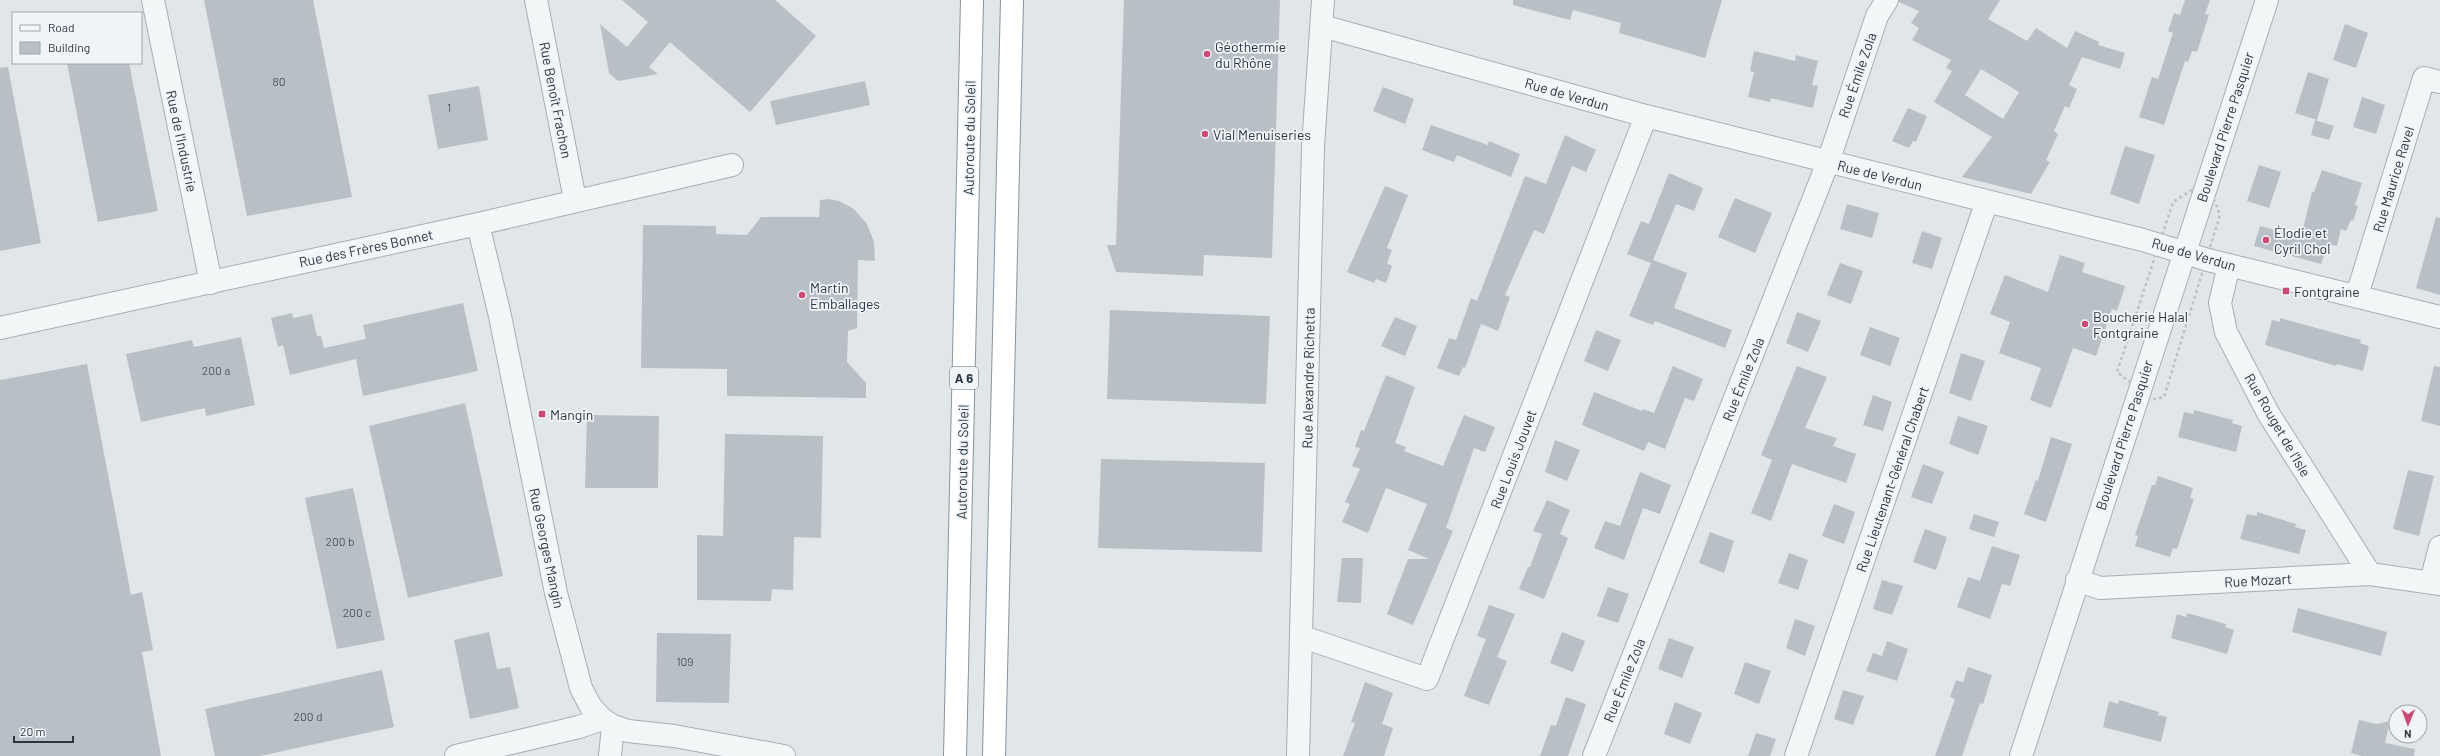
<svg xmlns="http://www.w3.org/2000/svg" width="2440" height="756" font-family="Barlow,sans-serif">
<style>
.building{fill:#b8c0c6;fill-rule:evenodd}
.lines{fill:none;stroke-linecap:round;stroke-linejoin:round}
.minor-casing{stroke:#a6aeb3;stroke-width:24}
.highway-casing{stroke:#89959f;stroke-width:24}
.path{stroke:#bbc0c4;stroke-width:2.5;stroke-dasharray:3 3;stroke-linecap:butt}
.minor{stroke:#f3f6f7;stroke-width:22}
.highway{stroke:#fff;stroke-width:22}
.poi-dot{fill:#ca4a74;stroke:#f0f4f7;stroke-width:1.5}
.labels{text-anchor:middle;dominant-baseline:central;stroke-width:3.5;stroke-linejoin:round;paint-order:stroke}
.number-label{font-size:12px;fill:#4e5862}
.shield{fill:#f0f4f7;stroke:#656f77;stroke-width:1}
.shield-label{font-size:13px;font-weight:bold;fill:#2a3640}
.poi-label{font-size:14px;fill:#2a3640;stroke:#f0f4f7;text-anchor:start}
.street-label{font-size:14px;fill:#2a3640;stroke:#f0f4f7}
</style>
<rect width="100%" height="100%" fill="#e1e6e9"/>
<path class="building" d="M204,0H313L352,197L247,216Z
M622,0H775L816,36L750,112L670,42L649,67L658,74L618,81L609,73L600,24L627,47L648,22Z
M1124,0H1280L1272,258L1204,255L1203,276L1116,272L1107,245H1116Z
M1513,0H1722L1705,58L1619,33L1621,23L1573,10L1570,20L1513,5Z
M1899,0H2000L1988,19L2027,41L2036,28L2067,48L2075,31L2099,42L2098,45L2125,53L2120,69L2082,57L2069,85L2077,89L2069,108L2065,106L2054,131L2058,134L2046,160L2050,162L2031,194L1962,177L1992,137L1934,102L1952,71L1946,68L1951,60L1912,40L1919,28L1911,23L1919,11L1899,2ZM1981,69L2019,92L2003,119L1965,95Z
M2185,0H2210L2205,14L2209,15L2197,52L2192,51L2188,62L2185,61L2164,125L2139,117L2152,77L2158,79L2173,33L2168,31L2174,13L2180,15Z
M2345,24L2368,33L2356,68L2333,60Z
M1754,51L1795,61L1796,55L1818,61L1812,85L1818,86L1813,108L1771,98L1770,102L1748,97L1754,72L1750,71Z
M67,63H129L158,211L98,222Z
M8,67L41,243L0,251V68Z
M2308,72L2329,79L2317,120L2295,113Z
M865,81L870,105L776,125L770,101Z
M479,86L488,140L438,149L428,95Z
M1383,87L1414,99L1405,124L1373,111Z
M2362,97L2385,105L2376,134L2353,127Z
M1908,108L1927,116L1916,142L1913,141L1909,148L1892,141Z
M2315,120L2334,126L2329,140L2311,135Z
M1431,125L1488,145L1489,141L1520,154L1511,177L1457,155L1454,162L1422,150Z
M1565,135L1596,150L1586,172L1572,166L1544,234L1534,230L1505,295L1510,297L1498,331L1481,324L1465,368L1463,367L1459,376L1437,368L1449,338L1456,340L1471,298L1477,301L1525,176L1546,184Z
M2125,146L2155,155L2139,204L2110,194Z
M2259,165L2281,172L2269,208L2247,201Z
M2322,170L2362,183L2355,205L2358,206L2353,221L2351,220L2346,231L2341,229L2337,246L2328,244L2321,264L2254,246L2260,226L2301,237L2312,192H2314Z
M1669,173L1703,188L1694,211L1676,204L1653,260L1687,273L1674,308L1732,330L1725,348L1655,321L1653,325L1629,316L1651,263L1627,254L1641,221L1649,224Z
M1385,186L1408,195L1387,248L1392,250L1387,263L1392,266L1386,283L1376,279L1374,283L1347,272Z
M1735,198L1772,213L1755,253L1718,237Z
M829,199L839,201L854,209L867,224L874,242L875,261L858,260L857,328L848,331L847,362L866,383V398L727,396V369L641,368L643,225L716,226V234L747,235L761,217H819L820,200Z
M1847,204L1879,213L1872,238L1840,229Z
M2436,217L2440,218V295L2416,288Z
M1922,231L1942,238L1932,269L1912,263Z
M2060,255L2085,263L2082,272L2125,286L2117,311L2112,309L2096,356L2073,348L2051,408L2030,400L2041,368L1999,353L2010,322L1990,314L2005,275L2048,292Z
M1840,263L1863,271L1851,304L1827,295Z
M463,303L478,371L363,396L356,359L290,375L283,345L278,347L271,318L292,313L293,318L312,314L317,336H321L324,348L366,339L363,325Z
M1110,310L1270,316L1266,404L1107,399Z
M1797,312L1821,321L1808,352L1786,343Z
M1395,317L1417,326L1405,356L1381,346Z
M2280,318L2361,340L2360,343L2369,346L2363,371L2337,364L2336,366L2265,345L2272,320L2280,322Z
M1870,327L1900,338L1890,366L1860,355Z
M1596,330L1621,340L1608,371L1584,361Z
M241,337L255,405L206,416L205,408L141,422L126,354L192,340L194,347Z
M1961,353L1985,361L1971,401L1949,393Z
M87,364L131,595L142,592L153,650L142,652L161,756H0V380Z
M1673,366L1703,379L1694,401L1685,398L1665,449L1648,442L1644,451L1582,425L1594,392L1642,411L1643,409L1654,413Z
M1797,366L1827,377L1805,428L1837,438L1833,446L1856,454L1846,483L1792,464L1771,521L1751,513L1772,460L1761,455Z
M2434,366L2440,367V426L2421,421Z
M1386,375L1415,387L1395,443L1406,447L1404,451L1443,466L1464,415L1495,427L1485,452L1474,448L1446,528L1453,531L1413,625L1387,614L1408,559H1429L1408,550L1427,504L1386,488L1368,533L1342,522L1350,504L1345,502L1360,469L1352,466L1360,448L1355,447L1361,430L1364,431Z
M1873,395L1892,402L1883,431L1863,425Z
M465,403L503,576L408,598L369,426Z
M2194,410L2233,420L2232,423L2242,426L2236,452L2178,437L2184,412L2193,414Z
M587,415L659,416L658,488H585Z
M1958,416L1988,426L1978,455L1949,444Z
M725,434L823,436L821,538L794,537L793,590L772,589L771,601L697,600V535L723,536Z
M2051,437L2072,444L2046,522L2024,514L2036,480L2038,481Z
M1555,440L1580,450L1567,481L1545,472Z
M1101,459L1265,463L1262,552L1098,548Z
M1923,464L1944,472L1932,504L1911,497Z
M2408,470L2434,476L2419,536L2393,529Z
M1640,472L1671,485L1660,514L1643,508L1624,560L1594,548L1605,521L1620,526Z
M2158,476L2193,488L2190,498L2194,499L2177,549L2173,548L2170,557L2135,546L2138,536L2135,535L2152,485H2155Z
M353,488L385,640L337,649L305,498Z
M1547,500L1570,510L1560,534L1568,538L1544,599L1519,589L1528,567H1530L1542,534L1533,531Z
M1834,504L1855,512L1844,544L1822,536Z
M2257,512L2296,524L2295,527L2306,530L2299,554L2240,539L2247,514L2257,516Z
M1974,514L1999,522L1994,537L1969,529Z
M1925,529L1947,537L1936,570L1913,562Z
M1710,532L1734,541L1724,573L1699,563Z
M1992,546L2020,555L2010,586L2002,584L1990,619L1957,607L1968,577L1980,581Z
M1789,553L1808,560L1798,590L1778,583Z
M1342,558H1363L1361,603L1337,602Z
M1882,580L1903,586L1892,615L1873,609Z
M1608,587L1629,594L1618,623L1597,616Z
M1489,605L1515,614L1497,657L1507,661L1489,705L1464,696L1486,639L1477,636Z
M2298,608L2387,632L2381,656L2292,632Z
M2187,613L2226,624L2225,627L2234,630L2227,654L2171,638L2177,614L2186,617Z
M1795,619L1815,626L1805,656L1786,648Z
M489,632L497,669L510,667L519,708L470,719L454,640Z
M1562,632L1585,641L1573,672L1550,663Z
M657,633L731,634L729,703L656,702Z
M1669,638L1694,647L1682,678L1658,669Z
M1887,641L1908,649L1897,681L1866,671L1873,653L1882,656Z
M1745,662L1771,671L1759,704L1734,694Z
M1968,667L1992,675L1983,704L1980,703L1962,756H1935L1955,699L1950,697L1956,680L1963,682Z
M382,670L394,727L260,756H215L205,709Z
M1365,682L1393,693L1382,724L1393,728L1384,756H1343L1355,723L1351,722Z
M1843,690L1864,696L1853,725L1834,719Z
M1566,697L1586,704L1568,756H1540L1551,725L1556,726Z
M2119,700L2159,712L2158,715L2167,717L2161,742L2103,727L2109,701L2118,704Z
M1675,702L1702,713L1690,744L1664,734Z
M2359,720L2377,724L2390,721L2385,743L2415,749L2414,756H2362L2351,753Z
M1756,733L1776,739L1770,756H1748Z"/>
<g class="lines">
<g class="minor-casing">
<path id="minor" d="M153,0L211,283
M536,0L575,200
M1322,26L1646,116L2143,240L2208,260L2440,317
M478,224L500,316L556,593L581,688L591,707L602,719L613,726L628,731L674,736L784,756
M2229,265L2220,303L2226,332L2268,413L2370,574
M2357,295L2424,78L2440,82
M0,328L478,224L732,165
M2077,580L2100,588L2370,574L2440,584
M2431,582L2440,547
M1303,637L1427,679L1646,116
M456,756L579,727L602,719
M610,756L613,726
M1298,756L1313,147L1323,0
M1594,756L1828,162L1877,16L1887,0
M1796,756L1987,201
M2021,756L2267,0"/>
</g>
<g class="highway-casing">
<path id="highway" d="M955,756L972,0
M994,756L1012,0"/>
</g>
<path class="path" d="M2192,190L2213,197L2220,215L2164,397L2135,403L2130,382L2117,372L2173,202Z"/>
<use href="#minor" class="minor"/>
<use href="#highway" class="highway"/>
</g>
<g class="poi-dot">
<circle cx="1207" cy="54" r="4"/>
<circle cx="1205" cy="134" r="4"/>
<circle cx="2266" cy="240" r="4"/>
<rect x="2282" y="287" width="8" height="8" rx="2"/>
<circle cx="802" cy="295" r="4"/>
<circle cx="2085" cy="324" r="4"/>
<rect x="538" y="410" width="8" height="8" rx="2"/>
</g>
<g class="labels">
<g class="number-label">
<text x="279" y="81">80</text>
<text x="449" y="107">1</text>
<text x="216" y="370">200 a</text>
<text x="340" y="541">200 b</text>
<text x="357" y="612">200 c</text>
<text x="685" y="661">109</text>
<text x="308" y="716">200 d</text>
</g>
<rect class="shield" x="950" y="367" width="28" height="22" rx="3"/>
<g class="shield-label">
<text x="964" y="378">A 6</text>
</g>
<g class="poi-label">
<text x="1215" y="46">Géothermie<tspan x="1215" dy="16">du Rhône</tspan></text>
<text x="1213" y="134">Vial Menuiseries</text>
<text x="2274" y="232">Élodie et<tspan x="2274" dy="16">Cyril Chol</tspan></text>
<text x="810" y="287">Martin<tspan x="810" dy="16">Emballages</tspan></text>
<text x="2294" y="291">Fontgraine</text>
<text x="2093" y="316">Boucherie Halal<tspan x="2093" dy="16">Fontgraine</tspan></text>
<text x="550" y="414">Mangin</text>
</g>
<g class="street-label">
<text transform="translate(1857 75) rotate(-71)">Rue Émile Zola</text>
<text transform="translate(1567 94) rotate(16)">Rue de Verdun</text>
<text transform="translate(556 100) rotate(79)">Rue Benoît Frachon</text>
<text transform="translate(2225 127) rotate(-72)">Boulevard Pierre Pasquier</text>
<text transform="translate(969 138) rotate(-89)">Autoroute du Soleil</text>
<text transform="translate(182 141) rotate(78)">Rue de l'Industrie</text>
<text transform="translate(1880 175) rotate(14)">Rue de Verdun</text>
<text transform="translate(2393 179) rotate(-73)">Rue Maurice Ravel</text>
<text transform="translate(366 248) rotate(-12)">Rue des Frères Bonnet</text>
<text transform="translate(2194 254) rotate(16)">Rue de Verdun</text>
<text transform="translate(1308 378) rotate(-89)">Rue Alexandre Richetta</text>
<text transform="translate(1743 379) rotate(-68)">Rue Émile Zola</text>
<text transform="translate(2278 425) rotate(60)">Rue Rouget de l'Isle</text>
<text transform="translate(2124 435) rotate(-72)">Boulevard Pierre Pasquier</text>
<text transform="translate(1513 459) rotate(-69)">Rue Louis Jouvet</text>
<text transform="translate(962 462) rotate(-89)">Autoroute du Soleil</text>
<text transform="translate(1892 479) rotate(-71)">Rue Lieutenant-Général Chabert</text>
<text transform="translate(547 548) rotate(78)">Rue Georges Mangin</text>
<text transform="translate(2258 580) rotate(-3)">Rue Mozart</text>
<text transform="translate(1624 680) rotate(-68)">Rue Émile Zola</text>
</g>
</g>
<rect x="12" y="12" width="130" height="52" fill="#f0f4f7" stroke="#a1a8ae"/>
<rect x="20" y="25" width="20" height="6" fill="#f3f6f7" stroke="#a1a8ae"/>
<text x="48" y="32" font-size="12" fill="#2a3640">Road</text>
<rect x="20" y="42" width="20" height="12" fill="#b8c0c6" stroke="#a1a8ae"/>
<text x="48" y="52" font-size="12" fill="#2a3640">Building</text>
<g transform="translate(2408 724) rotate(181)"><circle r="19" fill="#f0f4f7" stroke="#a1a8ae"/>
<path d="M0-3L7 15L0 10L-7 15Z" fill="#ca4a74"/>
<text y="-6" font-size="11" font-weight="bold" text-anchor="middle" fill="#2a3640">N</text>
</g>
<path d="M14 736v6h59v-6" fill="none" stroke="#2a3640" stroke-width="2"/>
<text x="20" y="736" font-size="12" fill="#2a3640" stroke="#f0f4f7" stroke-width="3" paint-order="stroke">20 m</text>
</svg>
